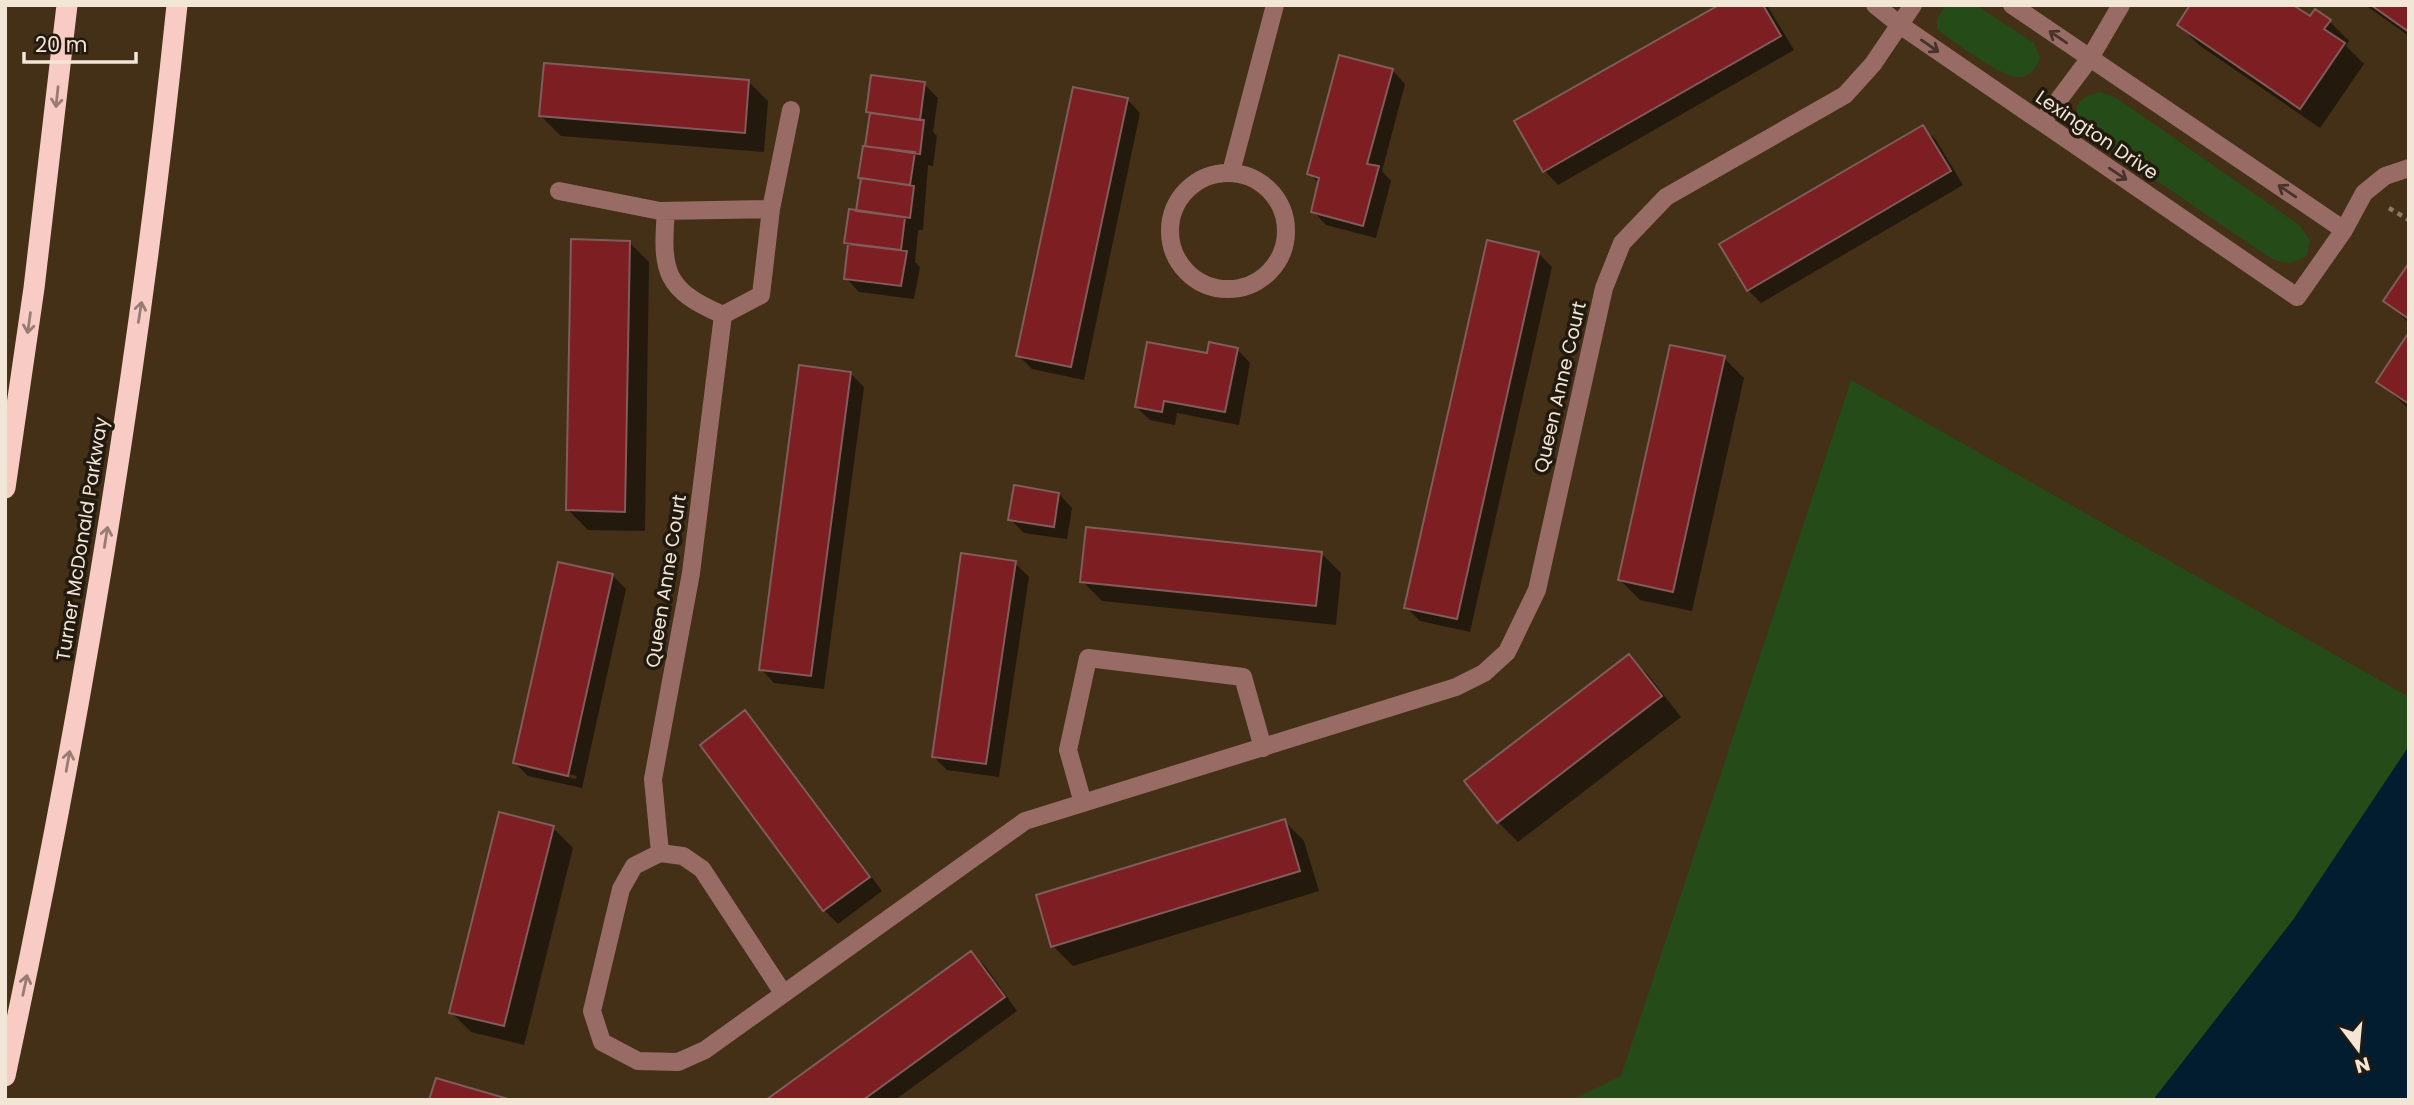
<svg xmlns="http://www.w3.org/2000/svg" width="2414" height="1105" font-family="Poppins,sans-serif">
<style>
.green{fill:#254b18}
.water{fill:#021c30}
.shadow{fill:#0007;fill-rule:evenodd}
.building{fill:#7c1e22;stroke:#805c5a;stroke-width:2}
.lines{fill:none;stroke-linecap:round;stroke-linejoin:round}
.path{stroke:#8a7a65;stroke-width:4.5;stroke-dasharray:5 5;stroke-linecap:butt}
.minor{stroke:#986c65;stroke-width:18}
.highway{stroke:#f8ccc4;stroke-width:21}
.oneway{stroke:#463329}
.oneway2{stroke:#987c73}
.labels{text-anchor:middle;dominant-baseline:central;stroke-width:7;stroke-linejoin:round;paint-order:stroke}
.street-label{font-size:19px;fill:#f2e6d7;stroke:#231a0f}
</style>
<rect width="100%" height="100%" fill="#433017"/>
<path class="green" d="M1946,5H1976L2034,43L2040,57C2037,67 2030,77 2018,77C2003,78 1951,40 1937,29V19Z
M2099,92L2115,97L2299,225L2310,240L2307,255C2294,264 2286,264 2272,259L2079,128C2072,106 2077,98 2099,92Z
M1851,380L2409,697V746L2293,920L2153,1100H1572L1621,1076Z"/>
<path class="water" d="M2409,746V1100H2153L2293,920Z"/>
<path class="shadow" d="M1723,5H1767L1794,50L1558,185L1545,171L1517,122Z
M2365,5H2409V36Z
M2310,19L2329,21L2349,41L2346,46L2364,64L2320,128L2199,45L2179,25Z
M1392,70L1405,84L1382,171L1391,181L1376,238L1326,225L1313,211L1320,184L1309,174Z
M748,81L768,101L764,152L561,136L541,116Z
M924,84L938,98L933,132L937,136L933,166L928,165L923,230H918L915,262L920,267L914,299L859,292L846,278L850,246L846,242L858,213L862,180L860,178L872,115L868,111Z
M1127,99L1140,113L1084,380L1032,369L1018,355Z
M1922,127L1936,140L1963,185L1761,303L1748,290Z
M629,242L649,262L645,531L588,530L568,510Z
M1538,253L1552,267L1470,632L1420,621L1406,607Z
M2409,266V323L2385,301Z
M2409,336V409L2378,381Z
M1237,349L1250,363L1239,425L1177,413L1175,425L1150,420L1136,407L1209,355Z
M1724,358L1744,378L1692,611L1640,600L1620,580Z
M850,373L864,387L824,689L774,683L761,669Z
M1059,494L1072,508L1067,539L1024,533L1010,519Z
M1321,553L1341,573L1336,625L1102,601L1082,581Z
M1015,563L1029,577L999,777L947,770L933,756Z
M612,575L626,589L582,788L528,776L515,763ZM528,765L577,776L576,779L528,768Z
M1629,656L1649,676L1681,717L1518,842L1498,822L1467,781Z
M745,712L758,726L882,891L838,924L824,910L702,745Z
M1284,821L1304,841L1319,891L1073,966L1053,946Z
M553,828L573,848L524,1045L471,1032L451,1012Z
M971,953L985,966L1017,1011L895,1100H769Z"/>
<path class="building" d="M1719,5H1763L1781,36L1543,172L1514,121Z
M2190,5H2293L2310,16L2315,9L2331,20L2324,29L2345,43L2300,109L2177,25Z
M2371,5H2409V32Z
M1339,55L1393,69L1367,164L1379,166L1363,226L1311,212L1319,178L1307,174Z
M544,63L749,80L745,133L539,116Z
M871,75L925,82L920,120L866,112Z
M1073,87L1128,98L1071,367L1016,356Z
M870,113L924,120L920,154L865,146Z
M1923,125L1951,171L1747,291L1719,244Z
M863,146L915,152L910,185L858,178Z
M861,178L914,186L910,218L856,211Z
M849,209L905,217L901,250L844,243Z
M571,239L630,241L625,512L566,510Z
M1487,240L1539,252L1457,619L1404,608Z
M848,244L907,251L901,286L844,279Z
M2409,263V319L2383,301Z
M2409,332V404L2376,382Z
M1147,342L1207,353L1209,342L1238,348L1225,412L1164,401L1162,412L1135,407Z
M1670,345L1725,356L1673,592L1618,580Z
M799,365L851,372L811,676L759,670Z
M1014,485L1059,493L1054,527L1008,520Z
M1086,527L1322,552L1316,606L1080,582Z
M961,553L1016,561L986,764L932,757Z
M558,562L613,574L568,776L513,763Z
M1629,654L1662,696L1497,823L1464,781Z
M745,710L870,877L823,911L700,745Z
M499,812L554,826L504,1026L449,1013Z
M1285,819L1300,871L1051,947L1036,895Z
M971,951L1005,997L863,1100H766Z
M436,1078L512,1100H429Z"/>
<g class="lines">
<path class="path" d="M2389,208L2409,220"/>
<path class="minor" d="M1875,5L1900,25L2297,297L2344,230L2364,193L2385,176L2409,168
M2012,5L2344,230
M2042,122L2090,58L2121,5
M1231,172L1275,5
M1170 231a58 58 0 1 1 116 0a58 58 0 1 1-116 0Z
M559,191L660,211L771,209L761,295L723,315L691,573L653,779L660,853
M771,209L791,110
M666,211C661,272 665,290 723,315
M1083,803L1068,750L1088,658L1243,677L1263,748
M783,993L702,869L683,856L660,853L634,866L621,889L592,1011L602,1042L638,1061L678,1062L705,1050L1025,821L1456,687L1484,673L1507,652L1537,590L1604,288L1622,243L1666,197L1845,95L1873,64L1913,5"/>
<path class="highway" d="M5,488L34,288L67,5
M5,1076C81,722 140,365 177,5"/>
</g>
<defs><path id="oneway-shaft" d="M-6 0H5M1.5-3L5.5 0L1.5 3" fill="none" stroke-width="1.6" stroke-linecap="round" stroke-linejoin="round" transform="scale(1.75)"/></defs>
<g class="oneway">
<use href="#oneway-shaft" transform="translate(2058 37) rotate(-146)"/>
<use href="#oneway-shaft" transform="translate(1930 46) rotate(35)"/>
<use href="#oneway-shaft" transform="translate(2118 174) rotate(34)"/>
<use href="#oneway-shaft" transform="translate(2287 191) rotate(-146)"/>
</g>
<g class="oneway2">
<use href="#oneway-shaft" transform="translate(57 97) rotate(96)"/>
<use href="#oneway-shaft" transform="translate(140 312) rotate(-81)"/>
<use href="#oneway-shaft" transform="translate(29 323) rotate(98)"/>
<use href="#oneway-shaft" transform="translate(106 537) rotate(-81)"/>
<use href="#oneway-shaft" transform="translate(68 761) rotate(-80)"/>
<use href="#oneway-shaft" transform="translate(25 985) rotate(-78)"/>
</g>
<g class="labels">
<g class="street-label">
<text transform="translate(2097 135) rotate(34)">Lexington Drive</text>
<text transform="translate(1560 387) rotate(-77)">Queen Anne Court</text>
<text transform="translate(82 539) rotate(-81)">Turner McDonald Parkway</text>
<text transform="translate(666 581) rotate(-81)">Queen Anne Court</text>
</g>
</g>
<rect width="2414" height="1105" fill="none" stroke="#f2e6d7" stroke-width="14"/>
<g transform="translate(2358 1049) rotate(164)" stroke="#231a0f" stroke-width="5" paint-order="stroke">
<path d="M0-5L12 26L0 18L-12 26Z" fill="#f2e6d7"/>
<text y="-10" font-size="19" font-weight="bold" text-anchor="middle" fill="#f2e6d7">N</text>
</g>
<path d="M24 52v10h112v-10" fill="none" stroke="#f2e6d7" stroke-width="3.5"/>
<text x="35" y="52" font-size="21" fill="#f2e6d7" stroke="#231a0f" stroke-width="5" paint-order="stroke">20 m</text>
</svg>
